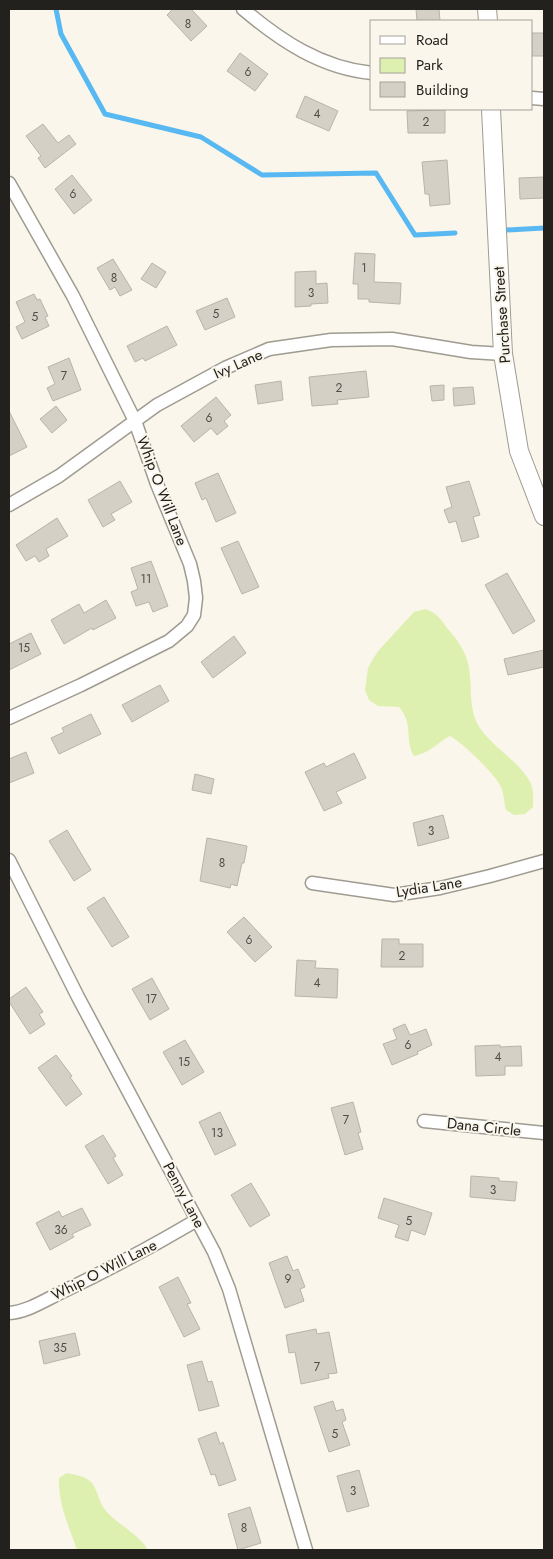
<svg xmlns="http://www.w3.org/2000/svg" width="553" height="1559" font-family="Jost,sans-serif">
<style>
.green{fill:#def0af}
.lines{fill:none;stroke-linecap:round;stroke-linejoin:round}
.stream{stroke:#58b8f2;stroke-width:5}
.building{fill:#d4d0c6;stroke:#b8b4aa}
.street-casing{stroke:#9f9b91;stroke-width:15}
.secondary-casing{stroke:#9f9b91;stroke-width:20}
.street{stroke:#fff;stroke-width:12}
.secondary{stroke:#fff;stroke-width:18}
.labels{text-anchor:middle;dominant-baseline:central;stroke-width:4;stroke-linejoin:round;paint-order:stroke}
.number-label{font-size:12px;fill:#4e4d47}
.street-label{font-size:15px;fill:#22211d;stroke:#faf6eb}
</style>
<rect width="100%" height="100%" fill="#faf6eb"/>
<path class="green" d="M425,609C437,613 440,618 447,628C457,639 467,653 469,668C472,685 469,705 476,721C487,745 521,761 531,784C534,791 533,799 533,807L525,814L514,815L506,810C504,803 504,793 501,787C495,774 463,743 450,736C437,743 428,754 414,756C404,738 414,724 399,707L378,706L369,700L365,690L368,668L373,659L379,650L414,612Z
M67,1473C76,1475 86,1476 92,1483C98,1491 99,1503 106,1511C118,1525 138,1533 148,1550H77C69,1527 58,1504 59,1478Z"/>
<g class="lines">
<path class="stream" d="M56,9L61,34L105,114L201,137L262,175L376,173L415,235L455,233
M506,230L544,228"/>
</g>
<path class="building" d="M173,9H191L207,26L191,41L167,15Z
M416,9H439L440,21H417Z
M532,33H544V56H532Z
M240,53L268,74L255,91L227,71Z
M305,96L338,111L329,131L296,117Z
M445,110V133H408L407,111Z
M43,124L58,143L69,135L76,144L45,168L38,158L41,156L26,136Z
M447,160L450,204L430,206L429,194H425L422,162Z
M72,175L92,200L74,214L55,189Z
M544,177V198L520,199L519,178Z
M355,253L375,254L374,282L401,283L400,304L369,302V299H358V284H353Z
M113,259L132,290L120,296L115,287L110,290L97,268Z
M152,263L166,272L156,288L141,279Z
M316,271V284L327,283L328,303L311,304V306L295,307V272Z
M34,294L37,300L40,299L48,316L45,317L49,326L22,339L16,327L25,322L16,302Z
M227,298L235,317L205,330L196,311Z
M167,326L177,345L145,361L143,358L135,362L127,346Z
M69,358L81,390L53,401L47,388L55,384L48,367Z
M366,371L369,397L337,400L338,404L312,406L309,377Z
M281,381L283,400L258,404L255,385Z
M444,385V400L432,401L430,386Z
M473,387L475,404L454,406L453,388Z
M216,397L231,415L224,421L228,426L217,435L211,428L194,442L181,426Z
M56,406L67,420L52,433L40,419Z
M9,411L27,447L9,456Z
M218,473L236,513L216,522L206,498L202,500L195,483Z
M120,481L132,502L111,514L115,520L103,527L88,500Z
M469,481L480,515L473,517L479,537L462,542L456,521L449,523L444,510L452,507L446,487Z
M57,518L68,536L46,549L49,556L39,562L35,556L26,561L16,545Z
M238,541L259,587L242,594L221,548Z
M151,561L168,606L153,612L149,602L136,606L131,592L138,589L131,568Z
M507,573L535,621L513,634L485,585Z
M106,600L116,618L93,630L92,628L64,644L51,620L79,604L84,613Z
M31,633L41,654L9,670V644Z
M234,636L246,653L213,678L201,662Z
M544,650V667L508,675L504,659Z
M160,685L169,701L132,722L122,705Z
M91,714L101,734L59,754L51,738L64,732L62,728Z
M26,752L34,773L9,783V759Z
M354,753L366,778L336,792L342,803L324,811L305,772L324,763L326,767Z
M195,774L214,779L211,794L192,790Z
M443,815L449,838L418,846L413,823Z
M67,830L91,870L74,881L49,841Z
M207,838L247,846L244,863H242L237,886L231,884L230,888L200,881Z
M104,897L129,937L112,947L87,908Z
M244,917L272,947L255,962L227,932Z
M382,939H399V944H423V967H381Z
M297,960L316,961L315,968L338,969L337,998L295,996Z
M152,978L169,1009L150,1020L132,989Z
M26,987L43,1012L39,1014L45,1024L30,1034L9,1002V999Z
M405,1024L410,1035L426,1029L432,1045L417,1052L418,1054L392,1065L383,1044L397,1039L393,1029Z
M185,1040L204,1072L182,1085L163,1052Z
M500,1045V1047L521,1046L522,1066H505V1075L476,1076L475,1046Z
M56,1055L72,1076L70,1077L82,1094L66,1106L38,1068Z
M353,1102L361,1132L358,1133L363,1149L345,1155L331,1108Z
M220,1112L236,1145L215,1155L199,1122Z
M103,1135L116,1156L113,1158L123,1175L108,1184L85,1146Z
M471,1176L499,1178V1181L517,1182L515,1201L470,1197Z
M251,1183L270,1215L250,1227L231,1195Z
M384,1198L432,1213L425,1235L411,1230L408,1241L395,1237L399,1225L378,1218Z
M82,1208L91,1225L72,1234L74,1237L50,1250L36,1223L59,1211L62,1217Z
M287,1256L293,1271L298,1269L305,1287L300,1289L304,1301L285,1308L269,1263Z
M178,1277L191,1303L187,1304L200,1329L184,1337L159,1287Z
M316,1329L317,1334L329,1332L337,1373L328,1374L329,1378L301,1384L295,1352L289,1353L286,1335Z
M75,1333L80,1355L44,1364L39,1341Z
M202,1361L208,1382L212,1381L219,1406L199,1411L187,1365Z
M333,1401L336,1411L343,1409L346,1420L342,1422L350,1445L329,1452L314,1407Z
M216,1432L220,1444L223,1442L236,1480L219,1486L215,1474L211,1475L198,1439Z
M359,1470L369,1506L347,1512L337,1476Z
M250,1507L261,1543L238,1550L228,1514Z"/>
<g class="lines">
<g class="street-casing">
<path id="street" d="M243,9C281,41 321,68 372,73
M532,98L544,99
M9,183L73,296L135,421L157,484L190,564L194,581L196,598L194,615L187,626L169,641L81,685L9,718
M9,505L59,476L157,405L225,368L269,349L331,340L392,339L471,352L503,354
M9,860L78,997L214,1252L229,1289L306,1550
M312,883L394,895L440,888L490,876L544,861
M424,1121L544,1133
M9,1313C27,1312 45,1300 62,1292C108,1270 153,1246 197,1220"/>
</g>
<g class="secondary-casing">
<path id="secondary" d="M487,9L488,21
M491,109L503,354L519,451L544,516"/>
</g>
<use href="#street" class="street"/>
<use href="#secondary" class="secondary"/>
</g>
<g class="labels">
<g class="number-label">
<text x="188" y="24">8</text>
<text x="248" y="72">6</text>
<text x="317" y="114">4</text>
<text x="426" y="122">2</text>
<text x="73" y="194">6</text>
<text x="364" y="268">1</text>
<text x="114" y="278">8</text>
<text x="311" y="293">3</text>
<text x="216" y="314">5</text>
<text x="35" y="317">5</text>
<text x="64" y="376">7</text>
<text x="339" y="388">2</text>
<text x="209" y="418">6</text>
<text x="146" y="579">11</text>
<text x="24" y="648">15</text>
<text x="431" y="831">3</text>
<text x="222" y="863">8</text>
<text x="249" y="940">6</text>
<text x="402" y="956">2</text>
<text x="317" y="983">4</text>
<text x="151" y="999">17</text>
<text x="408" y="1045">6</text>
<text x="498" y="1057">4</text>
<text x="184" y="1062">15</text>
<text x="346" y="1120">7</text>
<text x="217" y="1133">13</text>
<text x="493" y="1190">3</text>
<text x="409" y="1221">5</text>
<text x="61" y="1230">36</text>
<text x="288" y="1279">9</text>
<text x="60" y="1348">35</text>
<text x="317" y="1367">7</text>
<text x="335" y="1434">5</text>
<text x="353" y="1491">3</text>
<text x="244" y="1528">8</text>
</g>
<g class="street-label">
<text transform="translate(502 315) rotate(-94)">Purchase Street</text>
<text transform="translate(238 364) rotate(-24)">Ivy Lane</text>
<text transform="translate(162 491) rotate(69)">Whip O Will Lane</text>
<text transform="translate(429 887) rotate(-9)">Lydia Lane</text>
<text transform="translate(484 1127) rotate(6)">Dana Circle</text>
<text transform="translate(184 1195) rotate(62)">Penny Lane</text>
<text transform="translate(104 1270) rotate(-27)">Whip O Will Lane</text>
</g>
</g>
<rect width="553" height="1559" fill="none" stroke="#22211d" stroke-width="20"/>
<rect x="370" y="20" width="162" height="90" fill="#faf6eb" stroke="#a4a199"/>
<rect x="380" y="36" width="25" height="8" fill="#ffffff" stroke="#a4a199"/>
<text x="416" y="45" font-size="15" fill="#22211d">Road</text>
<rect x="380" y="58" width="25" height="15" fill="#def0af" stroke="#a4a199"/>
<text x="416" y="70" font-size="15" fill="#22211d">Park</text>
<rect x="380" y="82" width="25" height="15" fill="#d4d0c6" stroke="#a4a199"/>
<text x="416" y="95" font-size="15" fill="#22211d">Building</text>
</svg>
